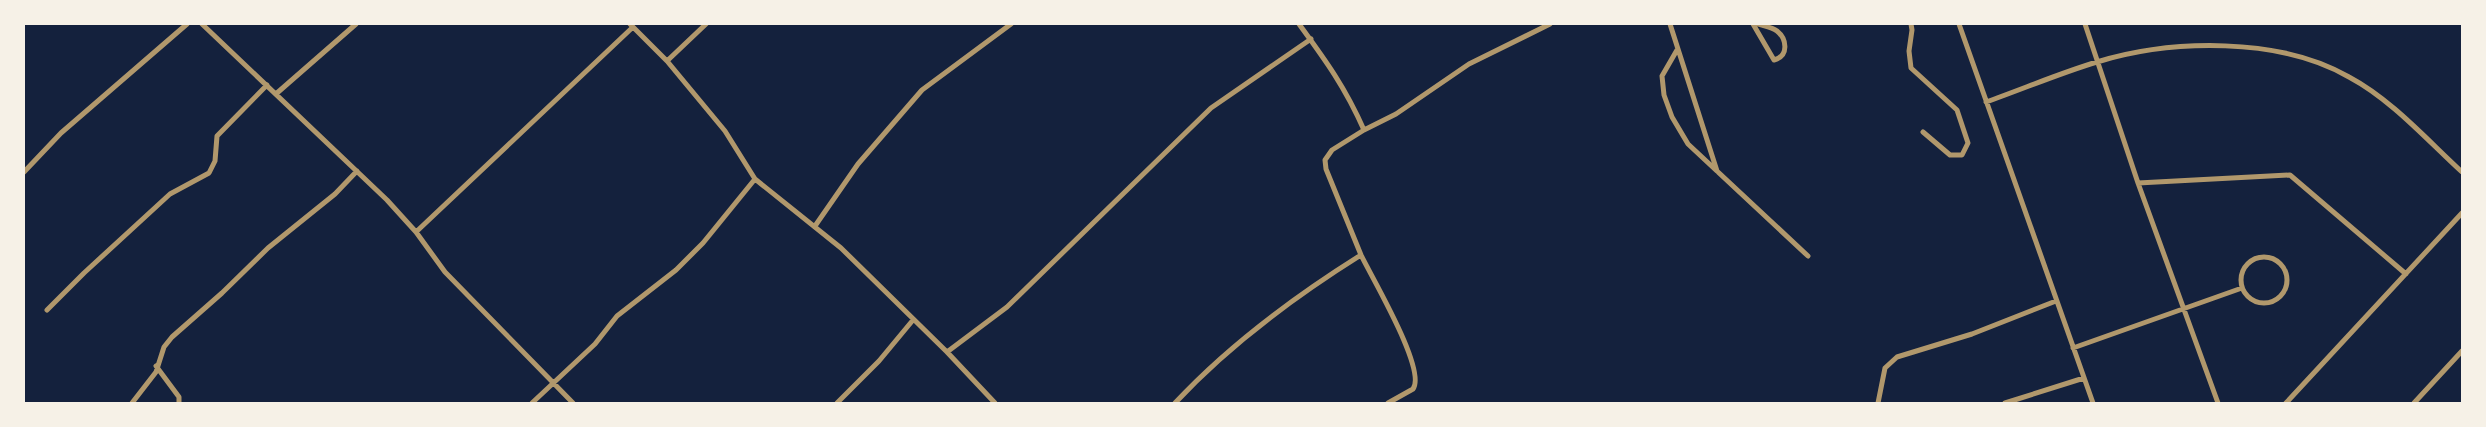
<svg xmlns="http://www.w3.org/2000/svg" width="2486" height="427" font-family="Signika,sans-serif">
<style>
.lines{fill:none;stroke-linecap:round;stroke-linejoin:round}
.minor{stroke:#b1986c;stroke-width:5}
</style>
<rect width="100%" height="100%" fill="#14213d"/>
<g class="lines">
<path class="minor" d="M202,24L387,200L416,232L445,272L573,403
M630,24L667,61L725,131L755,179L841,248L947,352L995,403
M1299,24C1326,61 1345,87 1364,130
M1670,24L1717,171
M1753,24L1774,60C1789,56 1787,39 1777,31C1772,27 1764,26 1758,24
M1911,24L1912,30L1909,51L1911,68L1957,110L1968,143L1962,155H1950L1923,132
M1959,24L2093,403
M2085,24L2138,183L2218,403
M1677,50L1662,76L1664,95L1672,117L1688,144L1808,256
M667,61L706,24
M277,93L356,24
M1986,102C2023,89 2060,73 2097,62C2172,39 2280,37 2349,77C2392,100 2427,140 2462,172
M24,172L61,133L187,24
M2138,183L2290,175L2406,274
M815,226L858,164L922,90L1011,24
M416,232L633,27
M1361,255C1372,278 1427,370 1413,389L1388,403
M2241 280a23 23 0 1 1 46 0a23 23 0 1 1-46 0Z
M47,310L84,273L170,194L209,173L215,161L217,136L267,85
M2073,348L2242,288
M947,352L1007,307L1211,108L1311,39
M156,366L179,397V403
M132,403L156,372L164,347L172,337L222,293L268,248L335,194L357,171
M532,403L595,344L617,316L676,270L703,243L755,179
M837,403L879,361L913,320
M1175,403C1229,345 1294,297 1361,255L1326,169L1325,160L1332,150L1364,130L1396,114L1469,64L1550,24
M1878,403L1885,368L1897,357L1972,334L2056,301
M2005,403L2084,378
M2286,403L2462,213
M2414,403L2462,351"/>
</g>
<rect width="2486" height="427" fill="none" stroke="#f6f1e7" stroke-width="50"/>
</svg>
